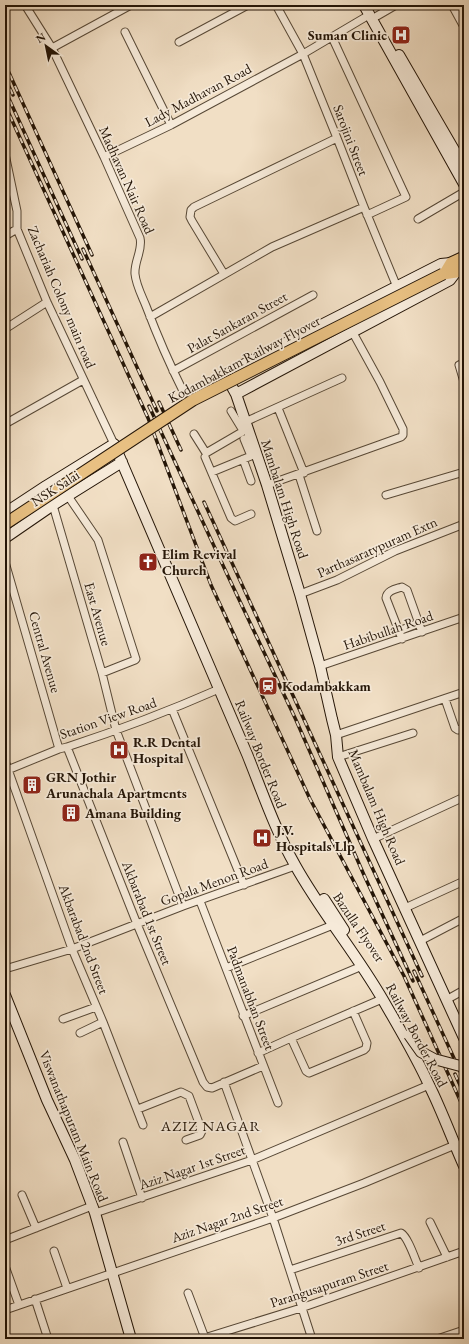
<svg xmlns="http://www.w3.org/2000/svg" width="469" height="1344" font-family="'EB Garamond',serif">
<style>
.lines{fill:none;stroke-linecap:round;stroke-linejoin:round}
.street-casing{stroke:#574836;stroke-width:9}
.secondary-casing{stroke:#241507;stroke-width:12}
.primary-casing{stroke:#241507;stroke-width:13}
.street{stroke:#f6ead9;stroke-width:7}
.secondary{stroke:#f6ead9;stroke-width:10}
.primary{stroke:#e8c082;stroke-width:11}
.rail-casing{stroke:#241507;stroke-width:3.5}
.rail{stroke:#f6ead9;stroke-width:2;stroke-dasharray:6;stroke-linecap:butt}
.secondary-bridge-casing{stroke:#241507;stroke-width:12;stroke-linecap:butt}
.primary-bridge-casing{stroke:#241507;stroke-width:13;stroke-linecap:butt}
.secondary-bridge{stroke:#f6ead9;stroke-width:10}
.primary-bridge{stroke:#e8c082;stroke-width:11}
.labels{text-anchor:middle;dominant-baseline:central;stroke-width:3.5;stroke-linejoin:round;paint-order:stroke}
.poi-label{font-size:14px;font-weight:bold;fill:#241507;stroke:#f6ead9;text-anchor:start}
.street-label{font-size:14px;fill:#241507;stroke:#f6ead9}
.neighbourhood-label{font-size:15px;letter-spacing:1px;fill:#241507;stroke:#f6ead9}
</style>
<rect width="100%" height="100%" fill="#f1dfc5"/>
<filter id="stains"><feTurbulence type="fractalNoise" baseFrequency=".005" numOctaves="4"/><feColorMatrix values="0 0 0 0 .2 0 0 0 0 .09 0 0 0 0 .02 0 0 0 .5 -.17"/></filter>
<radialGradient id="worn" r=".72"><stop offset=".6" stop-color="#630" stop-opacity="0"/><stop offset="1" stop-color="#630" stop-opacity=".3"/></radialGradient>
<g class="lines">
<g class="street-casing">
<path id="street" d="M25,5L52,48L104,157L140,238C143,250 134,261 135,274C136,285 142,296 146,306C157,335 169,363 183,391L185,394L188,393L225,374
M276,5L303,54L337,138L364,207L397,287
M452,5L464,27
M377,16L396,5
M125,32L171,125
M332,37L406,197L367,215
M179,42L248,5
M52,48L131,5
M5,154L17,211V229L47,302L114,444
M104,157L171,125L303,54L369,15
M418,219L464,192
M5,236L17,229
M224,274L192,221L190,217L191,210L194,207L337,138
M150,317L272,247L364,207
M5,329L47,302
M464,363L459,365L464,382
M173,371L313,295
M278,408L304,473
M245,422L342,378
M5,424L83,380
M194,434L206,453L242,432V429L231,411
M244,439L251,456
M205,457L231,518L235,521L251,514
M243,459L251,481
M212,472L256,454
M299,475L317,531
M267,485L401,437L403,435V429L380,382L352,331
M386,495L464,472
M68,496L98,540L136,659L135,660L102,673
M52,502L102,673L116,730L183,906
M5,562L59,749
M300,594L337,580L395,551L464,524
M399,631L419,623
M402,639L386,598C387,590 396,589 402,587L407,590L422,632
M320,666L464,617
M445,699L455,728L458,730L464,729
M172,709L244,885
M336,735L464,692
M67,747L137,924L203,1082L207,1087L212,1088L263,1066
M338,757L413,733
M5,761L72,949L103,1022L143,1125
M5,771L59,749L67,747C119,730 169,711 219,689
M373,839L464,797
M200,901L278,1103
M405,908L464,881
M420,941L464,918
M226,968L333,925
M5,969L72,949L183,906L295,866
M446,1000L464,990
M243,1016L362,966
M63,1019L96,1007
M80,1033L103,1022
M291,1038L306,1071L309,1073L364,1050L366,1048L367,1043L353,1011
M258,1053L291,1038L382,999
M224,1082L273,1218L312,1339
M138,1109L181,1092L189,1096L202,1131L200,1135L186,1140
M123,1142L142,1198
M22,1195L36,1228
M95,1213L252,1160L429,1085
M430,1222L447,1257
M5,1240L92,1206
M54,1251L67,1288
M5,1266L19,1305
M290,1270L401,1233C408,1237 415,1259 419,1268
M188,1293L205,1338
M35,1299L48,1339
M5,1310L273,1218L364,1183L455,1145
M201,1339L301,1308L464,1251
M437,1339L464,1330"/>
</g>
<g class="secondary-casing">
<path id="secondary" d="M364,5L464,184
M399,55L464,167
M451,263L441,264L225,374L236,394L267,485L300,594L320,666L332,719L336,735L338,757L373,839L464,1038
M236,394L450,280L456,272
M5,513L46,486L114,444L247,754C262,791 275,830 295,865C321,912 356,953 383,1000C399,1028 416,1056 429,1085C442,1111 452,1139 464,1166
M5,538L53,505L122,462
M324,899L344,930
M5,995L47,1100L75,1160L95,1213L131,1339"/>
</g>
<g class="primary-casing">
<path id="primary" d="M445,273L451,263L464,257
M443,274L456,272L464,269"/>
</g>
<use href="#street" class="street"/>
<use href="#secondary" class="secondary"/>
<use href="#primary" class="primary"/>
<g class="rail-casing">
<path id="rail" d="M5,64L92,255
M5,78L13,95
M5,90L82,259
M5,105L148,418L211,585L310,799L404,976L464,1109
M83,249L157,411
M159,402L181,450
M149,406L227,574L296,720L364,875L413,981
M204,502L422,976
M414,971L464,1080
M455,1074L464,1094"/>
</g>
<use href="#rail" class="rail"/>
<g class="secondary-bridge-casing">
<path id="secondary-bridge" d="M409,1035L421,1052L434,1059L464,1067"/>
</g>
<g class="primary-bridge-casing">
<path id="primary-bridge" d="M5,524L193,400L443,274"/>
</g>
<use href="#secondary-bridge" class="secondary-bridge"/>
<use href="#primary-bridge" class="primary-bridge"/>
</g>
<defs>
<g id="hospital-square" transform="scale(1)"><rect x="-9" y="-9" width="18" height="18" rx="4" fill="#8f2418" stroke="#f6ead9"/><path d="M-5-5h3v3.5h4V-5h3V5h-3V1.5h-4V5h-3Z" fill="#fff"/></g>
<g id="church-square" transform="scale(1)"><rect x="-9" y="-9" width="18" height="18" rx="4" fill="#8f2418" stroke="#f6ead9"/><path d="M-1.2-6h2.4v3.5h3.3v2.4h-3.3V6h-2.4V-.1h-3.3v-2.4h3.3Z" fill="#fff"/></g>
<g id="station-square" transform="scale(1)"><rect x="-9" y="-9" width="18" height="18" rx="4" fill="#8f2418" stroke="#f6ead9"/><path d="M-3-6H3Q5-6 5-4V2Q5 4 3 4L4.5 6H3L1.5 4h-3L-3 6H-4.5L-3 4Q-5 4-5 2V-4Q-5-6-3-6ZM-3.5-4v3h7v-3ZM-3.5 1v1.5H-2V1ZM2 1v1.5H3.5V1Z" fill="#fff"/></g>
<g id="building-square" transform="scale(1)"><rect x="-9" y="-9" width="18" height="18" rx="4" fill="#8f2418" stroke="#f6ead9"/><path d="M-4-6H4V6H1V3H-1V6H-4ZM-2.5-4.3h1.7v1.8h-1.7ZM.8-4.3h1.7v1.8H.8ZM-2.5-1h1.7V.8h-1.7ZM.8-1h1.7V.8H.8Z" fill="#fff"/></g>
</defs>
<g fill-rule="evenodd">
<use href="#hospital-square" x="401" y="35"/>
<use href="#church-square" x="148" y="562"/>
<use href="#station-square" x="268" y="686"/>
<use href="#hospital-square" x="119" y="750"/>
<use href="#building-square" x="32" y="785"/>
<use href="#building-square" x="71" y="813"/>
<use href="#hospital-square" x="262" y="838"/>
</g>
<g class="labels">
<g class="poi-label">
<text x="387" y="35" text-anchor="end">Suman Clinic</text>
<text x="162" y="554">Elim Revival<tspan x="162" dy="16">Church</tspan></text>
<text x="282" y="686">Kodambakkam</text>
<text x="133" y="742">R.R Dental<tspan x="133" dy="16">Hospital</tspan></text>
<text x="46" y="777">GRN Jothir<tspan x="46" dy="16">Arunachala Apartments</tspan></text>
<text x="85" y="813">Amana Building</text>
<text x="276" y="830">J.V.<tspan x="276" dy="16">Hospitals Llp</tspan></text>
</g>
<g class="street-label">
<text transform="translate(198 95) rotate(-28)">Lady Madhavan Road</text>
<text transform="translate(351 140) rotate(69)">Sarojini Street</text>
<text transform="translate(127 180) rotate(66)">Madhavan Nair Road</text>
<text transform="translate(62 297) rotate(67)">Zachariah Colony main road</text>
<text transform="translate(237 322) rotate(-29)">Palat Sankaran Street</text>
<text transform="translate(244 359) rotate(-28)">Kodambakkam Railway Flyover</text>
<text transform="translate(55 488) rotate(-33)">NSK Salai</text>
<text transform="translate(285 499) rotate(72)">Mambalam High Road</text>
<text transform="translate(377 547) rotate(-24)">Parthasaratypuram Extn</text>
<text transform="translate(98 614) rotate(74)">East Avenue</text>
<text transform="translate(388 630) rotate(-19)">Habibullah Road</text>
<text transform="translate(45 652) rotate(74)">Central Avenue</text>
<text transform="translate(108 718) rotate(-19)">Station View Road</text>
<text transform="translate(261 754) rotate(68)">Railway Border Road</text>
<text transform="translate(377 807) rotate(67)">Mambalam High Road</text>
<text transform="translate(214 882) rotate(-20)">Gopala Menon Road</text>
<text transform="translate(147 913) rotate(68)">Akbarabad 1st Street</text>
<text transform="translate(359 927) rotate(56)">Bazulla Flyover</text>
<text transform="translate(84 939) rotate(69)">Akbarabad 2nd Street</text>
<text transform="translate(251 998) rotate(69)">Padmanabhan Street</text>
<text transform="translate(417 1035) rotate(62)">Railway Border Road</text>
<text transform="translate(74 1126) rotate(68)">Viswanathapuram Main Road</text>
<text transform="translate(192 1167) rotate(-19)">Aziz Nagar 1st Street</text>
<text transform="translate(227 1219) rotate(-19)">Aziz Nagar 2nd Street</text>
<text transform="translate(360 1233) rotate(-18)">3rd Street</text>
<text transform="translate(329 1284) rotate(-18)">Parangusapuram Street</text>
</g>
<g class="neighbourhood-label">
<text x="211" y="1125">AZIZ NAGAR</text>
</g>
</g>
<rect width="469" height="1344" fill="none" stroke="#f1dfc5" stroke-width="20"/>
<rect x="6" y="6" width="457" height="1332" fill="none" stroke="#241507" stroke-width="2"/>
<rect x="10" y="10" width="449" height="1324" fill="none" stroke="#241507"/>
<g transform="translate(46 46) rotate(327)" stroke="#f6ead9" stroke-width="3" paint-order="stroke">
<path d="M0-3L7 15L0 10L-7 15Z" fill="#241507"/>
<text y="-6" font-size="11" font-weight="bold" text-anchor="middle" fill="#241507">N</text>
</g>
<rect width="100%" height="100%" filter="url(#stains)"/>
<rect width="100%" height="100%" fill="url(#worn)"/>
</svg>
